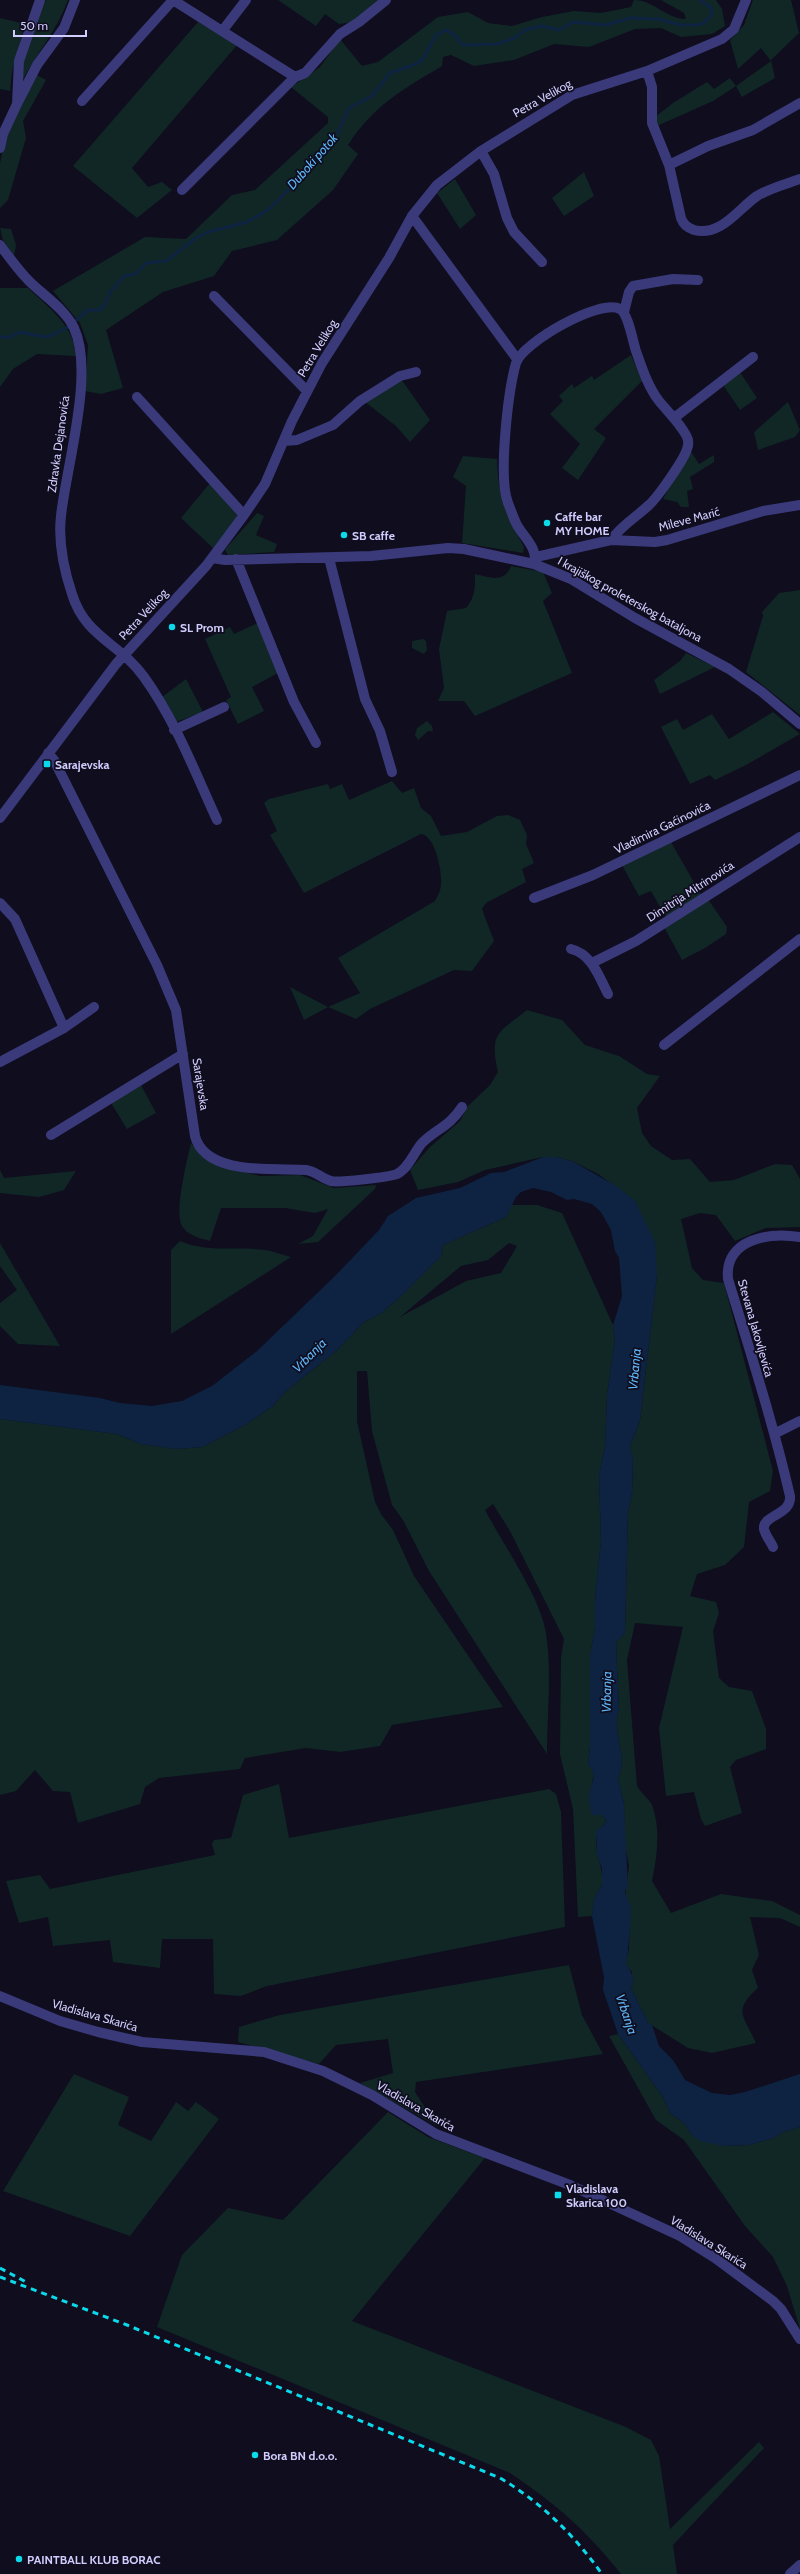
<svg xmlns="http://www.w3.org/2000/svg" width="800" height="2574" font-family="Cabin,sans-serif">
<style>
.green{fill:#102726;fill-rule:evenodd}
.water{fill:#0e2341}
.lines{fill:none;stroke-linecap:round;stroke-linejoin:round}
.stream{stroke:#0e2341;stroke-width:3}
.minor{stroke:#3a3a7b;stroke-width:10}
.rail{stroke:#0adaea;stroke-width:3;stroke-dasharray:6 5;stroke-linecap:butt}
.poi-dot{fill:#0adaea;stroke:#0f0d1e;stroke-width:1.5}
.labels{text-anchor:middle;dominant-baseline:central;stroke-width:3.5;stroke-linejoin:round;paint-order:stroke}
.street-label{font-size:12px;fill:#d0ccfd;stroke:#0f0d1e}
.poi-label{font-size:12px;font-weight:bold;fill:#d0ccfd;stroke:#0f0d1e;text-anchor:start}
.water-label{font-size:13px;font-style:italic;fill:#5eb5f8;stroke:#0f0d1e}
</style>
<rect width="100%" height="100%" fill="#0f0d1e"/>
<path class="green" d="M46,0H68C57,30 37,53 22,81C23,55 33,23 46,0Z
M278,0H378L353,22L339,24L325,14L316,26Z
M634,0C654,0 666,19 686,19L684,13L661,0H716L722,9L725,26L712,34L681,37L661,28L635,29L589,47L554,44L514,60L474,66L451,55L443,57L442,66C402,90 374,105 348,145L358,154L333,190L277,240L232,251L214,276L163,292L106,330L123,388L101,394L85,391L88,345L80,323L53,291L145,237L186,239L232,195L255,190L328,123V117L291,87L320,67L340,39L362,66L378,62L438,17L468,12L488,23L512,26L542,17L574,11L601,13L631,7Z
M753,0H791L799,33L771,60L775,78L742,97L736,86L713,101L657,126L655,117L673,103L707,82L714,89L730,78L736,86L771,61L761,48L738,69L730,40L744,25Z
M0,18L25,24L12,72L10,91L0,89Z
M198,22L238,44L132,168L148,187L162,182L172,190L137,218L73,166Z
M35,74L46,80L23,121L26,138L8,200L0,208V164L5,137Z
M584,172L594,196L564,216L552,198Z
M455,179L476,215L460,229L437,193Z
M0,228L11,229L16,245L14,256L3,240Z
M0,288H28C48,307 75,326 76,356L37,354L13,369L0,387Z
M631,355L642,381L594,429L606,438L578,480L562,468L580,444L550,414L563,401L559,396L572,384L574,388L592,376L594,380Z
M740,372L757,398L740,410L723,385Z
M401,379L430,420L410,442L396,426L365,402Z
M788,402L800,430L795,437L758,450L754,432Z
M690,450L699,464L714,455V462L690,477L693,489L687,491L689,507H681L677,502L663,499Z
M463,456L497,459C498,497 507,515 524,547L523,553L462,543L466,486L453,477Z
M210,483L237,514V518L213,548L181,518Z
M257,513L264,516L256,535L277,544L274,552L228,555L225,550L227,547Z
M511,566L543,572L552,593L543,601L572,673L475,716L464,701H438L444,688L439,649L447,611L466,608C475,597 475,589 475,574C490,577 504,584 511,566Z
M800,590V715L746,672L763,616L762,612L779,593Z
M260,622L278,673L252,687L264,711L238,724L226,700L231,697L205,639L230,627L234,634Z
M423,639L426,641L427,650L424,654L412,648V641Z
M686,653L715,667L660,694L654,680L680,661Z
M186,679L203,712L176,722L162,697Z
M773,712L800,734L746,765L715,780L710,775L690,784L661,727L677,719L683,730L712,714L729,739Z
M427,721L432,726L433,731H428L418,740L415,735L417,728Z
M392,781L402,793L414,788L421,808L431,816L441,836L467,832L497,816L508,815L520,820L527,835L526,844L534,863L522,869L526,882L486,903L482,909L494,941L472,971L454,970L370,1009L356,1019L328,1007L304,1020L290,987L328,1007L360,993L338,958L435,901C438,896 441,890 441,883C442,871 435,835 421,834L304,893L270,835L277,831L264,803L269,799L328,784L330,789L342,784L349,800Z
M671,842L701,895L666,917L651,891L639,896L622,865Z
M708,899L727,927L726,934L705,948L682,960L664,927Z
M527,1010L562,1020L585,1045L619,1056L647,1074L660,1076L637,1108L642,1133L651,1146L672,1160L690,1159L710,1182L734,1180L775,1164L792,1165L800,1179V1227L766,1228L735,1241L716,1215L700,1213L681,1219L692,1268L703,1280L724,1283L773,1471L770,1491L749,1502L744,1547L725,1565L697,1574L690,1596L716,1602L719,1613L713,1631L719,1678L729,1687L752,1691L766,1729V1749L736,1760L730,1767L742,1813L705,1826L701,1819L694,1792L666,1796L659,1728L683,1627L635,1623L627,1660L637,1786C641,1793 649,1799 652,1805C661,1829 657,1857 652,1881L671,1913L721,1894L772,1901L800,1915V1927L780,1918L750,1917L759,1955L752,1970L758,1988C732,2011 744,2016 756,2043L712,2053L688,2048L648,2023L631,1988L632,1972L625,1964L629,1949L630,1904L625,1897L629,1865L625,1846L624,1804L618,1778C629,1757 611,1731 619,1711L616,1642L625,1633L628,1512L632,1493L633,1462L630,1446L640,1420L657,1275L635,1201L598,1174L572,1161L556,1157H543L485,1170L458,1182L418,1190L410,1170L430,1147L460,1121L467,1107L490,1085L498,1072C489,1033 498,1033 527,1010Z
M141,1085L156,1113L127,1129L111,1103Z
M191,1143L200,1154L243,1172L260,1176L300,1175L334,1188L376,1185L375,1189L318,1242L298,1244L313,1236L328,1209L315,1213L285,1208H221L210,1241C199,1238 186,1235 181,1224C175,1211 187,1159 191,1143Z
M0,1170L4,1178L76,1171L64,1190L39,1197L0,1193Z
M511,1205H537L562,1213L613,1325L615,1340L607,1395L605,1446L599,1475L601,1541L595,1600V1629L590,1655V1747L588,1764L594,1772L591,1789L599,1814L606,1819L605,1824C585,1838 605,1864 602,1884C601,1889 596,1893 595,1898C593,1903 593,1911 592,1916L578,1917L573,1809L560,1754L561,1658L564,1639L510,1531L493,1504L485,1510C502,1542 535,1590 544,1624C553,1660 547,1715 547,1754L429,1571L403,1520L392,1505L372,1431L367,1371H357V1421L375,1502L381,1514L393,1530L414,1576L503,1707L392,1725L380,1746L340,1752L306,1748L245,1758L240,1769L159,1778L145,1787L140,1804L78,1823L70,1792L53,1791L35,1770L16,1791L0,1795V1419L117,1434L141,1444L177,1449L202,1447L245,1425L273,1406L286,1391L336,1351L364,1322L380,1314L400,1297L441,1256L443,1245L506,1217ZM509,1243L517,1246L501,1273L466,1281L400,1317L461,1266L488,1260Z
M180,1241C207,1253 236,1246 265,1250C273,1251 283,1255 291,1257L171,1334V1250Z
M0,1243L60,1346L18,1344L0,1326V1303L17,1290L0,1266Z
M279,1784L289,1838L549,1789L556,1794L561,1812L565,1927L267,1986L241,1996L214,1994L213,1939H162L160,1968L113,1962L110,1940L53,1946L48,1917L19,1923L6,1881L40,1875L50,1889L215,1855L212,1844L214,1840L231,1838L243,1795Z
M569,1965L582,2015L603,2054L416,2082L415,2092L437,2126L360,2083L393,2073L388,2039L336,2045L319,2064L238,2042L239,2027L280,2015Z
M618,2034L663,2097L670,2113L684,2123L692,2135L723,2146L749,2145L774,2138L783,2132L800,2127V2329L787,2286L773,2257L745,2226L684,2140L656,2120L609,2036Z
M74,2074L129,2097L118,2125L151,2141L176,2102L188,2111L196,2102L219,2119L130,2236L3,2191Z
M388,2112L428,2137L485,2158L352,2321L626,2427L651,2440L659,2456L670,2529L759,2442L764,2448L673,2545L677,2574H621C585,2529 557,2505 510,2473L157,2327L182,2255L228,2208L283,2220Z"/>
<path class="water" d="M543,1157H556L572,1161L616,1186L635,1201L655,1242L657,1275L654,1301L640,1420L630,1446L633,1461L632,1493L628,1512L625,1633L616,1642L619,1711C611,1731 629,1757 618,1778L624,1804L628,1888L625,1890C625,1897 628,1898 630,1904C632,1910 628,1958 626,1964C632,1973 635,1978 631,1988L648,2023L652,2025L659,2046L673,2060L685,2080L712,2093L730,2095L745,2092L800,2074V2127L783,2132L774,2138L749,2145L723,2146L700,2141L692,2135L684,2123L670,2113L663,2097L618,2034L603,1990L604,1977L592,1916L594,1899L602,1885V1869L597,1854L596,1831L605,1824L606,1819L599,1814L592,1816C591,1810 589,1803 589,1797C590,1782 599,1778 588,1764L590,1747V1655L595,1629V1600L601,1541L599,1475L605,1446L607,1395L615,1340L613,1325L622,1296L619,1258L615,1251L611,1230L601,1212L592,1204L574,1199L567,1200L551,1192L533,1188L521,1192L516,1197L506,1217L443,1245L441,1256L400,1297L380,1314L364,1322L336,1351L286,1391L273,1406L245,1425L202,1447L176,1449L141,1444L117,1434L0,1419V1385L100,1398L120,1403L152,1406L182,1401L212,1386L257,1351L336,1275L379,1230L388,1216L416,1198L460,1188L491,1173L504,1172Z"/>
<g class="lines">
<path class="stream" d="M0,337H10L19,332L46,337L52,335L68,327L88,310H99L104,306L110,292L124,276L135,274L146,263L166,261L196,238L208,232L247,222L268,210L312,166L339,130L349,108L372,96L390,73L416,64L423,59L436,35L446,30L453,34L463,45L497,44L515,38L524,30L542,26L559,30L573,22L606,25L630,18L658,19L681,25H696L704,23L712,14L711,8L700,0"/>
<path class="minor" d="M173,0L295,77L182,190
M223,30L246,0
M647,71L652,87V123L669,165L681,218C683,224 688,228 694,230C721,237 738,209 757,196C770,188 786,184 800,179
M295,77L305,73L340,34L359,22L386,0
M82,101L173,0
M17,104L19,61L40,0
M0,148L3,134L17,104L37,65L64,28L75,0
M481,151L494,174L507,218L514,232L542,262
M669,165L708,146L753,130L800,103
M412,216L517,359
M0,245C9,257 18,270 29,281C43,295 65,309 74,328C95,373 66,467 61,516C58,542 64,570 72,594C85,637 120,643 144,677C175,720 195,772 217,820
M214,296L307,391
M624,312L629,292L633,286L673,279L698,280
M137,397L244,515
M674,418L753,357
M284,441L297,440L333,425L360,401L400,376L416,372
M536,557L611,540L655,542L667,540L763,511L800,505
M212,558L225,560L371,556L448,548L464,549L534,564L571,579L635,618L729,669L762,692L800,724
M329,558L365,699L380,731L392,772
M236,559L294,702L316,743
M534,564C539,548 522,536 516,523C513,517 511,510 508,503C498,477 508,392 516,363C522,343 600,298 620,309C628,313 633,342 636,351C642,368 648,387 659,401C668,412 679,422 686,435C689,440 689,444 687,449C684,460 657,498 649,505C635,518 622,525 611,540
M174,730L224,707
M48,753L54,760L157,965L176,1010L195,1136C205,1176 275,1168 306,1170C316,1171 322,1179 331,1181C338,1183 390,1177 397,1174C409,1168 414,1152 422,1143C436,1129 449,1127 462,1107
M0,818L116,664L206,566L244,515L265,484L292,421L322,363L389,258L412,216L437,185L481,151L572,95L647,71L722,39L734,29L746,0
M534,898L593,875L800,775
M0,903L15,919L64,1028L0,1062
M571,949C592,954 599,977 608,994
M592,963L636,941L800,837
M64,1028L94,1007
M664,1045L800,939
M51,1135L183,1054
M776,1433L800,1421
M773,1547C771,1542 765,1535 764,1529C762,1515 792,1515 790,1496C773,1423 750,1351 728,1279C724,1239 769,1232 800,1237
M0,1996L60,2021L98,2032L142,2042L264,2052L323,2071L372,2095L436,2134L570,2185L680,2236L715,2258L773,2301L781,2309L800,2339
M790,2574L800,2565"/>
<path class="rail" d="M0,2268L26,2282
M0,2277L127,2325L500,2478C542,2503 574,2535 602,2574"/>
</g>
<g class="poi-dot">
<circle cx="547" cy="523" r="4"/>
<circle cx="344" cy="535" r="4"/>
<circle cx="172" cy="627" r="4"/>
<rect x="43" y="760" width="8" height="8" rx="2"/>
<rect x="554" y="2191" width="8" height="8" rx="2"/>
<circle cx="255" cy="2455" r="4"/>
<circle cx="19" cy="2559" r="4"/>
</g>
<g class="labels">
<g class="street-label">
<text transform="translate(542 98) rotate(-29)">Petra Velikog</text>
<text transform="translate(317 348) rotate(-59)">Petra Velikog</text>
<text transform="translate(58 444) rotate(-82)">Zdravka Dejanovića</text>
<text transform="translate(689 519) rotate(-15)">Mileve Marić</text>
<text transform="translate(630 599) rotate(29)">I krajiškog proleterskog bataljona</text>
<text transform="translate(143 614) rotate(-47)">Petra Velikog</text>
<text transform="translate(662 827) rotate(-26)">Vladimira Gaćinovića</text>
<text transform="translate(690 891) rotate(-33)">Dimitrija Mitrinovića</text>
<text transform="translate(201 1084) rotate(81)">Sarajevska</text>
<text transform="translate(756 1328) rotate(74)">Stevana Jakovljevića</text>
<text transform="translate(95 2015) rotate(16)">Vladislava Skarića</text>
<text transform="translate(416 2106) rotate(30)">Vladislava Skarića</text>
<text transform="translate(709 2242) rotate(32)">Vladislava Skarića</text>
</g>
<g class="poi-label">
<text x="555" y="516">Caffe bar<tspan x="555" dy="14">MY HOME</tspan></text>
<text x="352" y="535">SB caffe</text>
<text x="180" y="627">SL Prom</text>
<text x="55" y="764">Sarajevska</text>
<text x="566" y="2188">Vladislava<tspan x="566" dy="14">Skarica 100</tspan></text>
<text x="263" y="2455">Bora BN d.o.o.</text>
<text x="27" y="2559">PAINTBALL KLUB BORAC</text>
</g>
<g class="water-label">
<text transform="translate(312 161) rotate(-49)">Duboki potok</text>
<text transform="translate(309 1355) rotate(-45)">Vrbanja</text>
<text transform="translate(634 1369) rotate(-85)">Vrbanja</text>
<text transform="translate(606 1692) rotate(-89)">Vrbanja</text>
<text transform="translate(627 2014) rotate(71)">Vrbanja</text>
</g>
</g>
<path d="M14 30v6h72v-6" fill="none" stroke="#d0ccfd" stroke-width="2"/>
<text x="20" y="30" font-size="12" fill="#d0ccfd" stroke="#0f0d1e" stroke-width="3" paint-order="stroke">50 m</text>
</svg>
